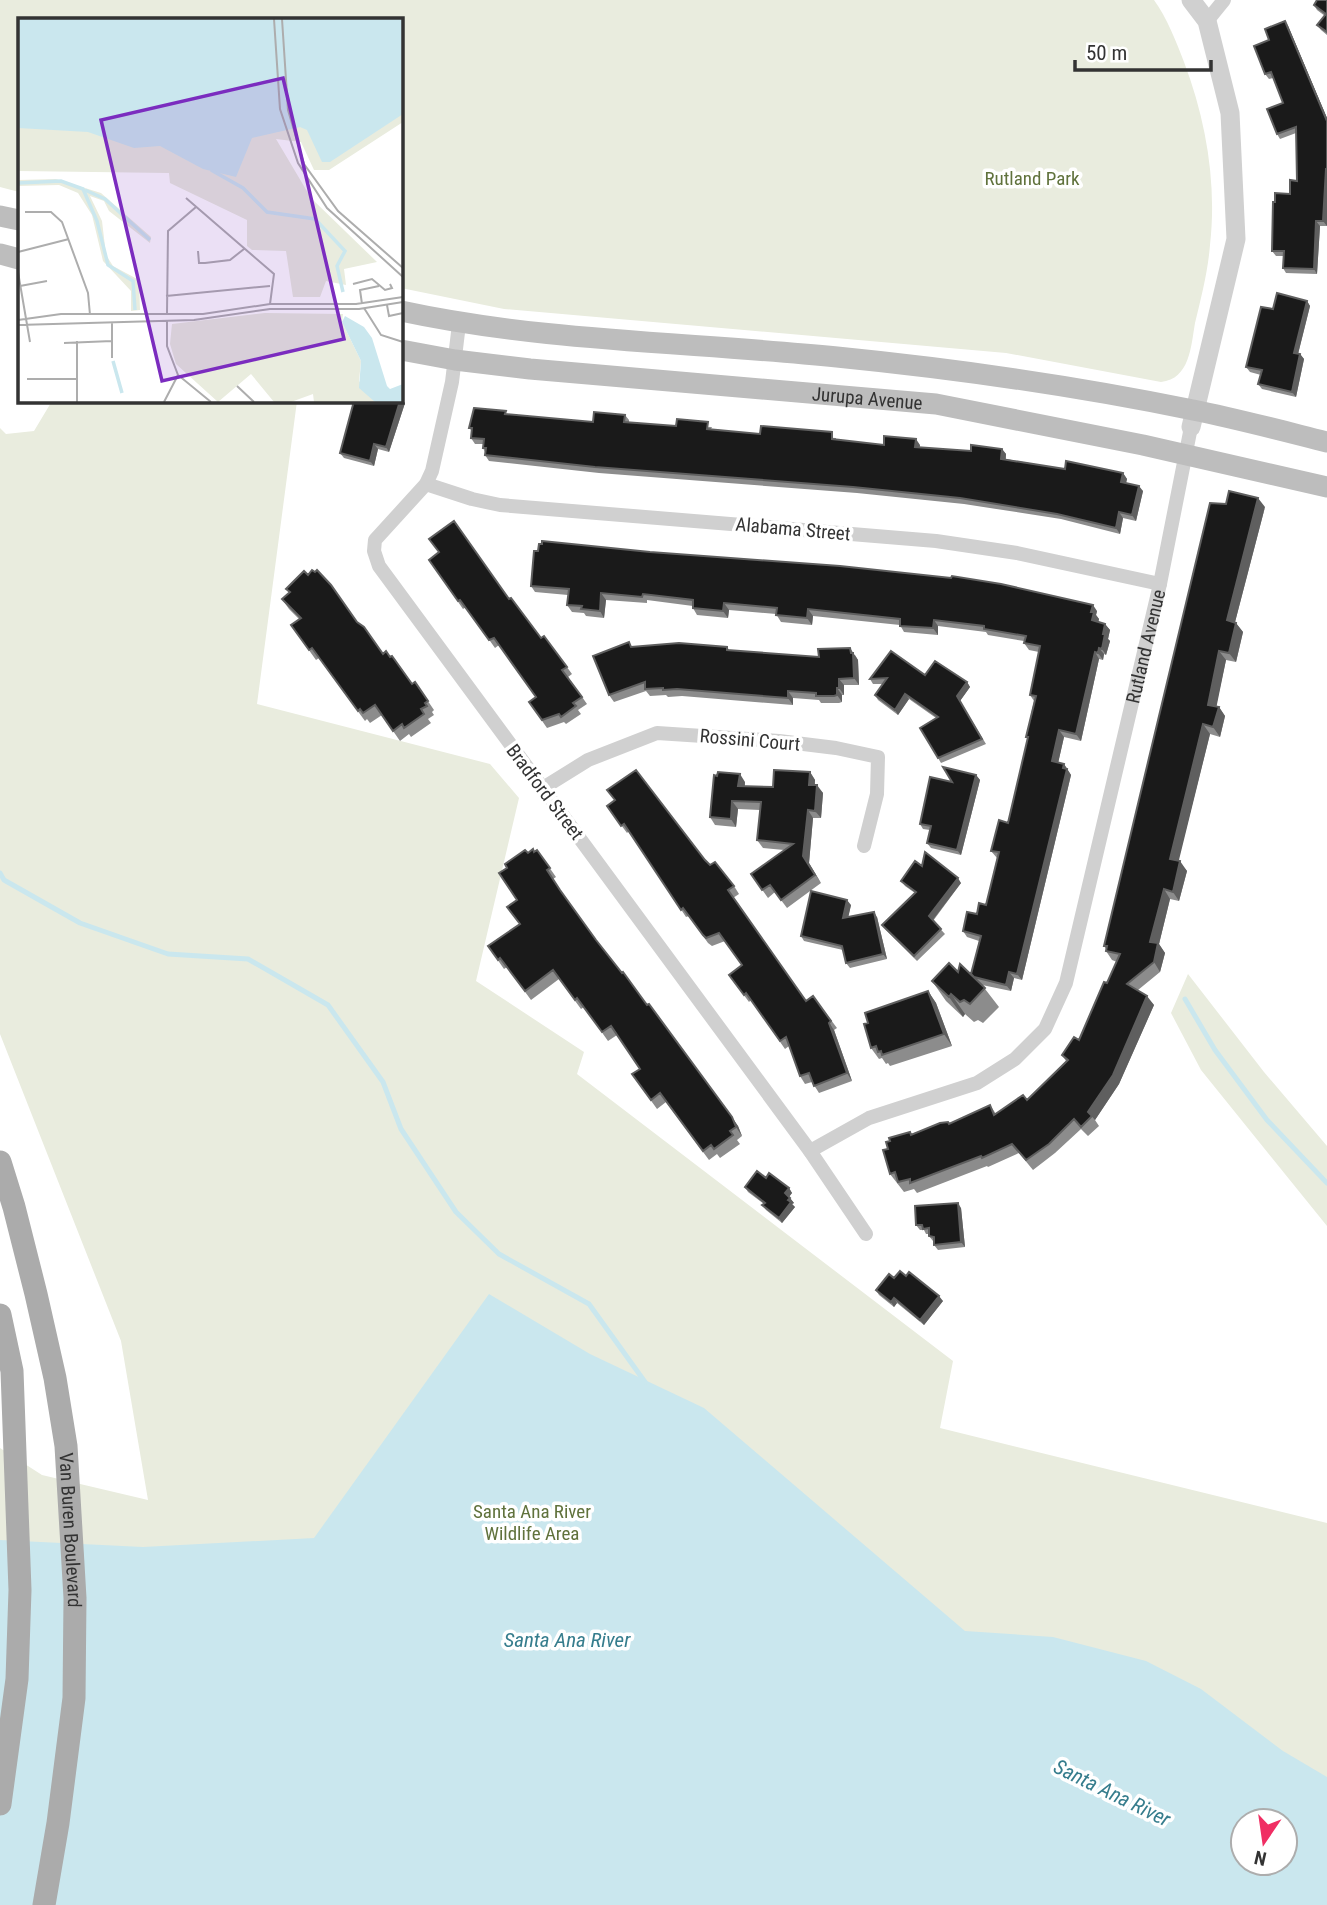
<svg xmlns="http://www.w3.org/2000/svg" width="1327" height="1905" font-family="'Roboto Condensed',sans-serif">
<style>
.green{fill:#e9ecde;fill-rule:evenodd}
.water{fill:#cae7ee;fill-rule:evenodd}
.lines{fill:none;stroke-linecap:round;stroke-linejoin:round}
.stream{stroke:#cae7ee;stroke-width:5}
.minor{stroke:#d0d0d0;stroke-width:14}
.tertiary{stroke:#d0d0d0;stroke-width:19}
.secondary{stroke:#bdbdbd;stroke-width:21}
.primary{stroke:#ababab;stroke-width:23}
.wall{fill:#8c8c8c}
.shaded-wall{fill:#5f5f5f}
.building{fill:#1a1a1a;stroke:#5f5f5f;stroke-width:2}
.labels{text-anchor:middle;dominant-baseline:central;stroke-width:7;stroke-linejoin:round;paint-order:stroke}
.park-label{font-size:19px;fill:#60723c;stroke:#fff}
.street-label{font-size:19px;fill:#333;stroke:#fff}
.water-label{font-size:21px;font-style:italic;fill:#367d8d;stroke:#fff}
.inset-river{fill:none;stroke:#cae7ee;stroke-width:3.5}
.inset-road{fill:none;stroke:#adadad;stroke-width:2}
.view{fill:#7b2cbf;fill-opacity:0.15;stroke:#7b2cbf;stroke-width:3.5}
.inset-edge{fill:none;stroke:#333;stroke-width:3.5}
</style>
<rect width="100%" height="100%" fill="#fff"/>
<path class="green" d="M0,0H1154C1167,18 1176,41 1184,62C1206,120 1217,183 1210,245C1208,271 1201,298 1195,323C1191,346 1190,379 1161,382L1006,353L504,309L401,288V19H19V192L0,187Z
M52,401H297L257,704L490,764L519,798L476,981L584,1052L577,1074L953,1361L940,1428L1327,1523V1905H0V1448L42,1475L148,1500L121,1341L0,1034V428L6,434L34,431ZM1243,1821H1285V1863H1243Z
M1188,974L1264,1072L1327,1146V1226L1201,1070L1171,1013Z"/>
<path class="water" d="M489,1294L590,1354L704,1408L965,1631L1053,1637L1146,1661L1201,1689L1283,1751L1327,1777V1905H0V1540L143,1547L314,1538ZM1243,1821H1285V1863H1243Z"/>
<g class="lines">
<path class="stream" d="M0,873L4,880L80,923L168,954L248,959L328,1005L383,1082L401,1129L456,1212L499,1254L589,1304L645,1382
M1185,999L1215,1050L1267,1120L1327,1183"/>
<g class="minor">
<path d="M1207,21L1224,0"/>
<path d="M459,324L452,382L432,471L426,484L375,540L374,551L379,566L810,1151L866,1234"/>
<path d="M426,484L472,499L500,505L936,541L1017,553L1160,584"/>
<path d="M543,788L588,760L657,733L779,741L836,748L878,757L877,794L864,846"/>
<path id="s1" d="M810,1151L869,1118L977,1083L1015,1059L1045,1029L1066,983L1160,584L1191,427"/>
</g>
<path class="tertiary" d="M1191,0L1207,21L1230,113L1236,239L1191,427"/>
<g class="secondary">
<path d="M0,216L19,220"/>
<path d="M0,254L19,259"/>
<path d="M401,311C545,342 691,342 837,357C957,369 1076,386 1193,410C1238,419 1283,431 1327,442"/>
<path id="s2" d="M401,350L455,360L530,369L936,404L1143,445L1327,487"/>
</g>
<g class="primary">
<path id="s3" d="M0,1162L14,1207L36,1294L55,1378L66,1446L75,1598L74,1698L58,1823L44,1905"/>
<path d="M0,1315L12,1371L20,1590L17,1679L0,1804"/>
</g>
</g>
<path class="wall" d="M1327,0V35L1321,30L1317,25L1325,16L1317,10L1314,5Z
M1285,21L1288,26L1327,118V226H1320L1317,274L1286,273L1283,268L1284,256H1276L1272,251L1275,202L1290,194L1297,181L1296,133L1280,139L1277,134L1283,103L1273,78L1269,79L1265,74L1269,40Z
M1307,301L1310,306L1298,354H1300L1304,359L1296,397L1262,389L1258,384L1261,375L1250,372L1246,367L1273,309Z
M405,403L389,452L378,449L374,466L344,458L340,453Z
M508,414L593,422L625,415L629,420V422L676,426L712,427L711,429L760,434L836,438V440L884,445H920L919,447L971,451L1002,449L1006,454V459L1065,469L1123,473L1127,479L1126,483L1143,491L1136,521L1123,518L1120,534L1061,519L964,504L857,493L599,473L489,461L485,455V452L483,448V444H475L471,438V430L469,428Z
M1265,507L1235,622L1243,632L1236,662L1226,660L1216,706L1219,707L1225,716L1220,737L1210,734L1178,861L1187,871L1179,901L1170,899L1159,944L1165,953L1160,972L1138,990L1154,1005L1119,1084L1095,1120L1099,1126L1088,1136L1081,1129L1055,1153L1033,1170L1019,1153L988,1167L987,1166L917,1193L914,1189L904,1192L890,1174L888,1149L910,1132L911,1134L948,1122L950,1124L990,1105L996,1114L1027,1100L1066,1061L1062,1055L1079,1040L1107,983L1117,962L1112,960L1106,951V949L1104,946Z
M429,560L509,599L541,638L544,636L572,674L568,677L587,704L578,710L581,714L566,724L564,722L547,728L529,702L536,697L499,645L495,648L466,607L463,609Z
M531,586L1097,611L1096,615L1099,619L1098,622L1105,624L1110,630L1108,639L1110,641L1106,655L1104,654L1103,660L1099,659L1081,741L1064,737L1058,763L1064,764L1071,775L1022,980L1014,978L1011,991L982,985L999,1007L983,1023L978,1020L974,1022L965,1014L963,1017L946,1001L932,981L958,972L971,974L979,941L967,937L963,931L986,905L997,858L991,851L1008,823L1028,739L1026,737L1034,701L1030,695L1039,652L1029,650L1024,643V641L988,635L986,632L938,626V635L904,632L900,625L813,616L812,625L781,622L776,614L729,610L728,618L697,615L693,608V606L647,600V603L606,600L604,618L586,616L584,613L572,612L567,605L568,595L535,592Z
M286,589L357,623L383,654L412,684L415,682L434,710L432,712L434,715L428,719L431,723L411,737L409,734L400,741L382,715L370,723L367,719L365,721L319,658L316,660L291,625L299,619L289,609L282,599L289,593Z
M633,647H727L730,651L819,657L855,655L858,660L859,685H844V695H842V702L839,703H821L819,700L793,698V705L682,696L668,697L666,695L650,696L646,691L614,702L609,695Z
M925,675L967,682L970,687L960,701L986,744L941,763L938,758L936,718L909,699L898,715L878,700L875,695L883,684H873L870,679Z
M810,772L815,780V785L823,793L821,818H813L809,863L821,883L787,908L775,892L768,898L751,874L784,850L763,848L757,840L760,810L738,809L736,827L715,825L710,817L745,782V786L773,787Z
M976,775L980,780L961,855L931,848L927,843L930,830L923,829L920,824L952,782Z
M607,806L710,865L734,886L739,894L733,898L806,1001L813,996L837,1028L834,1030L852,1081L819,1093L812,1082L805,1084L800,1076L789,1046L785,1049L751,1000L749,1002L729,975L742,965L725,941L712,946L708,943L689,916L686,917L629,831L627,833Z
M537,850L556,877L553,879L565,897L596,940L738,1126L742,1136L737,1140L740,1144L720,1158L717,1154L709,1160L666,1102L657,1109L632,1074L640,1069L617,1035L608,1041L584,1007L581,1009L559,979L531,1000L507,967L504,969L488,946L520,924L517,900L528,853Z
M922,866L961,883L933,921L945,934L917,961L886,930L882,925L915,893L905,886L901,881Z
M851,905L848,917H877L887,959L850,968L846,963L843,950L804,941L801,936Z
M928,991L936,1003L952,1046L890,1066L888,1063L886,1064L882,1058L879,1059L871,1048L868,1023Z
M766,1178L789,1188L792,1193L789,1197L794,1203L792,1204L795,1207L782,1223L766,1210L762,1205L764,1204L748,1192L745,1187Z
M961,1208L965,1247L938,1250L934,1245V1241H933L929,1236V1234H926L924,1230H920L916,1225Z
M894,1278L943,1301L924,1325L897,1303L894,1307L879,1295L876,1290Z"/>
<path class="shaded-wall" d="M1285,21L1288,26L1327,118V121Z
M1326,169L1327,171V226L1323,221Z
M1316,221L1320,226L1317,274L1314,269Z
M1307,301L1310,306L1297,358L1294,353Z
M1300,354L1304,359L1296,397L1292,392Z
M401,398L405,403L389,452L386,447Z
M916,439L920,445L919,453L915,447Z
M374,444L378,449L374,466L370,461Z
M1002,449L1006,454L1005,464L1001,459Z
M1123,473L1127,479L1125,487L1121,482Z
M1139,486L1143,491L1136,521L1132,515Z
M1258,498L1265,507L1233,630L1227,620Z
M1119,512L1123,518L1120,534L1116,528Z
M601,593L606,600L604,618L600,611Z
M724,603L729,610L728,618L723,611Z
M1093,605L1097,611L1096,615L1099,619L1097,627L1092,620L1091,612Z
M808,609L813,616L812,625L807,618Z
M934,620L938,626V635L933,628Z
M1236,623L1243,632L1236,662L1229,653Z
M1105,624L1110,630L1108,639L1110,641L1106,655L1102,649Z
M850,648L858,660L859,685L854,678Z
M1099,648L1104,654L1103,660L1098,653Z
M1219,651L1226,660L1215,714L1208,705Z
M1095,652L1099,659L1081,741L1076,734Z
M839,679L844,685V695L839,688Z
M967,682L970,687L960,701L986,744L957,696Z
M837,688L842,695V702L837,695Z
M788,691L793,698V705L788,698Z
M905,694L909,699L898,715L895,710Z
M1219,707L1225,716L1220,737L1213,727Z
M1203,724L1210,734L1177,868L1170,859Z
M1059,730L1064,737L1057,768L1052,761Z
M1064,764L1071,775L1022,980L1017,974Z
M810,772L815,780L814,793L809,785Z
M740,774L745,782L744,793L738,786Z
M976,775L980,780L961,855L957,850Z
M817,785L823,793L821,818L815,811Z
M732,801L738,809L736,827L731,819Z
M808,810L813,818L809,863L821,883L803,856Z
M1180,861L1187,871L1179,901L1173,892Z
M958,878L961,883L932,921L929,916Z
M1164,889L1170,899L1159,944L1165,953L1160,972L1154,962L1150,942Z
M847,900L851,905L847,923L843,918Z
M874,912L877,917L887,959L883,954Z
M1009,972L1014,978L1011,991L1006,985Z
M928,991L936,1003L952,1046L944,1034Z
M951,994L965,1014L963,1017L949,997Z
M1147,996L1154,1005L1119,1084L1095,1120L1088,1112Z
M829,1023L834,1030L852,1081L847,1073Z
M732,1117L738,1126L742,1136L736,1127Z
M789,1188L792,1193L788,1198L785,1193Z
M790,1198L794,1203L792,1204L795,1207L782,1223L779,1218Z
M958,1203L961,1208L965,1247L961,1242Z
M939,1296L943,1301L924,1325L920,1320Z
M894,1298L897,1303L894,1307L891,1302Z"/>
<path class="building" d="M1317,0H1327V32L1317,25L1326,14L1314,5Z
M1285,21L1327,121V169H1326L1323,221H1316L1314,269L1283,268L1284,251H1272L1273,202H1275V193L1290,194V180L1297,181L1296,127L1277,134L1267,109L1283,103L1271,72L1265,74L1254,46L1269,40L1265,29Z
M1277,293L1307,301L1294,353L1300,354L1292,392L1258,384L1262,370L1246,367L1261,307L1273,309Z
M354,401H400L386,447L374,444L370,461L340,453Z
M474,408L506,411L505,414L593,422L594,412L625,415L624,422L676,426L677,419L708,422L707,429L760,434L761,426L832,432V439L884,445V436L916,439L915,447L971,451V445L1002,449L1001,459L1065,469L1066,461L1123,473L1121,482L1139,486L1132,515L1119,512L1116,528L1057,514L960,498L853,487L595,467L485,455L486,448H483L484,439L471,438L472,428H469Z
M1229,491L1258,498L1227,620L1236,623L1229,653L1219,651L1208,705L1219,707L1213,727L1203,724L1170,859L1180,861L1173,892L1164,889L1150,942L1158,943L1154,962L1127,984L1147,996L1113,1075L1088,1112L1092,1116L1081,1127L1074,1119L1049,1144L1026,1160L1012,1144L982,1158L981,1156L910,1183V1179L898,1182L895,1172L890,1174L883,1150L888,1149L886,1142L890,1141L889,1138L910,1132L911,1135L940,1123L948,1122L949,1124L990,1105L994,1115L1023,1095L1027,1100L1068,1060L1062,1055L1074,1037L1079,1040L1104,982L1107,983L1120,954L1106,951L1107,946H1104L1210,503L1226,504Z
M454,521L509,599L511,598L541,638L544,636L567,667L562,670L582,697L573,703L576,706L561,717L559,714L542,720L529,702L536,697L494,638L489,640L460,600L458,601L429,560L439,552L429,539Z
M542,541L650,552L840,566L951,578L952,576L1001,584L1093,605L1091,612H1094L1092,620L1105,624L1103,634H1105L1102,649L1099,648L1098,653L1095,652L1076,734L1059,730L1052,761L1064,764L1063,768L1067,769L1017,974L1009,972L1006,985L974,977L971,974L981,936L963,931L967,912L977,914L979,903L986,905L999,852L991,851L999,820L1008,823L1028,737H1026L1036,696L1030,695L1040,646L1024,643L1026,636L984,629V626L934,620L933,628L900,626V619L808,609L807,618L776,615L777,608L724,603L723,611L693,608V600L643,594L642,597L601,593L600,611L581,609L582,606L567,605L569,589L531,586L534,551H538L539,544H542Z
M312,570L315,572L317,570L331,585L357,622L364,627L383,654L386,651L390,657L392,656L412,684L415,682L428,701L425,703L427,706L421,709L424,714L404,728L402,724L393,731L375,705L363,713L360,709L358,711L312,648L309,650L291,625L301,618L282,599L290,592L286,589L304,571L308,575Z
M629,642L631,647L679,643L727,647V650L819,657L818,649L850,648L851,653H853L854,678L839,679V688H837V695L834,696H816V693L788,691V698L677,689L663,690V688L645,689V682L609,695L593,656Z
M891,651L925,675L935,661L967,682L957,696L982,739L938,758L920,728L938,717L905,694L895,710L875,695L887,678L870,679Z
M943,767L976,775L957,850L927,843L931,826L920,824L930,777L952,782Z
M636,770L705,860L710,865L715,862L734,886L728,890L806,1001L813,996L831,1021L829,1023L847,1073L814,1086L809,1073L800,1076L786,1037L780,1041L746,993L744,995L729,975L742,965L719,933L706,938L703,935L683,908L681,910L624,824L621,826L607,806L615,800L607,790Z
M774,770L810,772L809,785H817L815,811L808,810L803,856L815,875L781,900L770,885L762,890L751,874L793,844L757,840L761,802L732,801L731,819L710,817L714,775L717,776L718,772L740,774L738,786L773,787Z
M533,849L534,852L537,850L550,868L547,870L560,890L596,940L622,973L623,972L647,1005L649,1004L732,1117L736,1127L730,1131L733,1135L714,1149L711,1145L703,1151L660,1093L651,1100L632,1074L640,1069L611,1026L602,1032L577,998L575,1000L553,970L525,991L500,958L498,960L488,946L520,924L507,907L517,900L499,873L507,868L505,864L525,850L528,853Z
M925,852L958,878L929,916L941,929L914,956L882,925L916,892L901,881L915,861L922,866Z
M811,891L847,900L843,918L874,912L883,954L846,963L842,946L801,936Z
M949,963L958,972L960,964L985,988L970,1004L964,1000L960,1002L951,994L949,997L932,981Z
M928,991L944,1034L882,1055L881,1051L878,1052L876,1046L871,1048L864,1024L868,1023L865,1013Z
M757,1171L766,1178L769,1173L789,1188L785,1193L790,1198L788,1200L791,1202L779,1218L762,1205L765,1203L745,1187Z
M958,1203L961,1242L934,1245V1237L929,1236V1228L923,1229L922,1225H916L915,1206Z
M900,1271L906,1276L909,1272L939,1296L920,1320L894,1298L891,1302L876,1290L889,1274L894,1278Z"/>
<g class="labels">
<g class="park-label">
<text x="1032" y="178">Rutland Park</text>
<text x="532" y="1511">Santa Ana River<tspan x="532" dy="22">Wildlife Area</tspan></text>
</g>
<g class="street-label">
<text stroke="none"><textPath href="#s2" startOffset="469">Jurupa Avenue</textPath></text>
<text transform="translate(793 529) rotate(5)">Alabama Street</text>
<text stroke="none"><textPath href="#s1" startOffset="665">Rutland Avenue</textPath></text>
<text transform="translate(750 740) rotate(5)">Rossini Court</text>
<text transform="translate(545 792) rotate(53)">Bradford Street</text>
<text stroke="none"><textPath href="#s3" startOffset="376">Van Buren Boulevard</textPath></text>
</g>
<g class="water-label">
<text x="567" y="1640">Santa Ana River</text>
<text transform="translate(1112 1793) rotate(26)">Santa Ana River</text>
</g>
</g>
<g transform="translate(18 18)">
<rect width="385" height="385" fill="#fff"/>
<path d="M0,1H385V104L311,152H296L283,124L258,121L293,180L359,244L326,251L328,267L308,263L302,279H275L268,233L234,232L229,228V202L152,165L151,155L0,153ZM38,161L83,175L133,219L132,225L91,193L86,183L72,178L84,203L88,237L95,248L121,262L122,292L113,293V273L85,243L74,197L60,175L41,167L0,168V162ZM247,295L325,296L324,304L343,343L341,363L357,384H296L295,376L273,384H256L233,356L200,384L158,346L152,326L154,306Z" fill="#e9ecde"/>
<path d="M0,1H385V96L312,144H304L289,112L282,109L234,120L218,159L185,151L142,128L116,130L70,114L0,110ZM327,298L346,309L354,320L369,368L372,371L385,366V384H357L341,370L343,343L324,304Z" fill="#cae7ee"/>
<path class="inset-river" d="M193,152L225,170L249,194L297,201L327,233L319,248L325,274M0,165L43,163L65,171L79,203L90,247L115,263L117,292M67,172L87,181L132,222M95,343L104,375"/>
<path class="inset-road" d="M256,1L262,91L280,145L309,190L385,259M264,1L270,92L286,146L320,193L385,250M168,180L256,256L252,286M7,194H33L44,204L70,275L72,297M180,233L181,245H187L212,242L226,231M0,234L51,221M0,254L12,324M335,266L354,261L367,272L374,270L372,266M2,268L29,263M148,278L252,268M344,286L342,272L361,268M369,287L371,298L385,295M346,290L363,317L385,324M149,295L150,213L178,189M0,302L43,296H185L252,286H338L385,279M149,303V328L160,357L193,384M0,307L176,302L252,291H341L385,284M59,323V384M46,325L94,323M94,340V304M9,361H58M219,368L236,384M146,384L160,357"/>
<path class="view" d="M265,60L326,321L144,363L83,102Z"/>
<rect width="385" height="385" class="inset-edge"/>
</g>
<g transform="translate(1264 1842) rotate(193)"><circle r="33" fill="#ffffff" stroke="#adadad" stroke-width="2"/>
<path d="M0-5L12 26L0 18L-12 26Z" fill="#f02e63"/>
<text y="-10" font-size="19" font-weight="bold" text-anchor="middle" fill="#333333">N</text>
</g>
<path d="M1075 60v10h136v-10" fill="none" stroke="#333333" stroke-width="3.5"/>
<text x="1086" y="60" font-size="21" fill="#333333" stroke="#ffffff" stroke-width="5" paint-order="stroke">50 m</text>
</svg>
